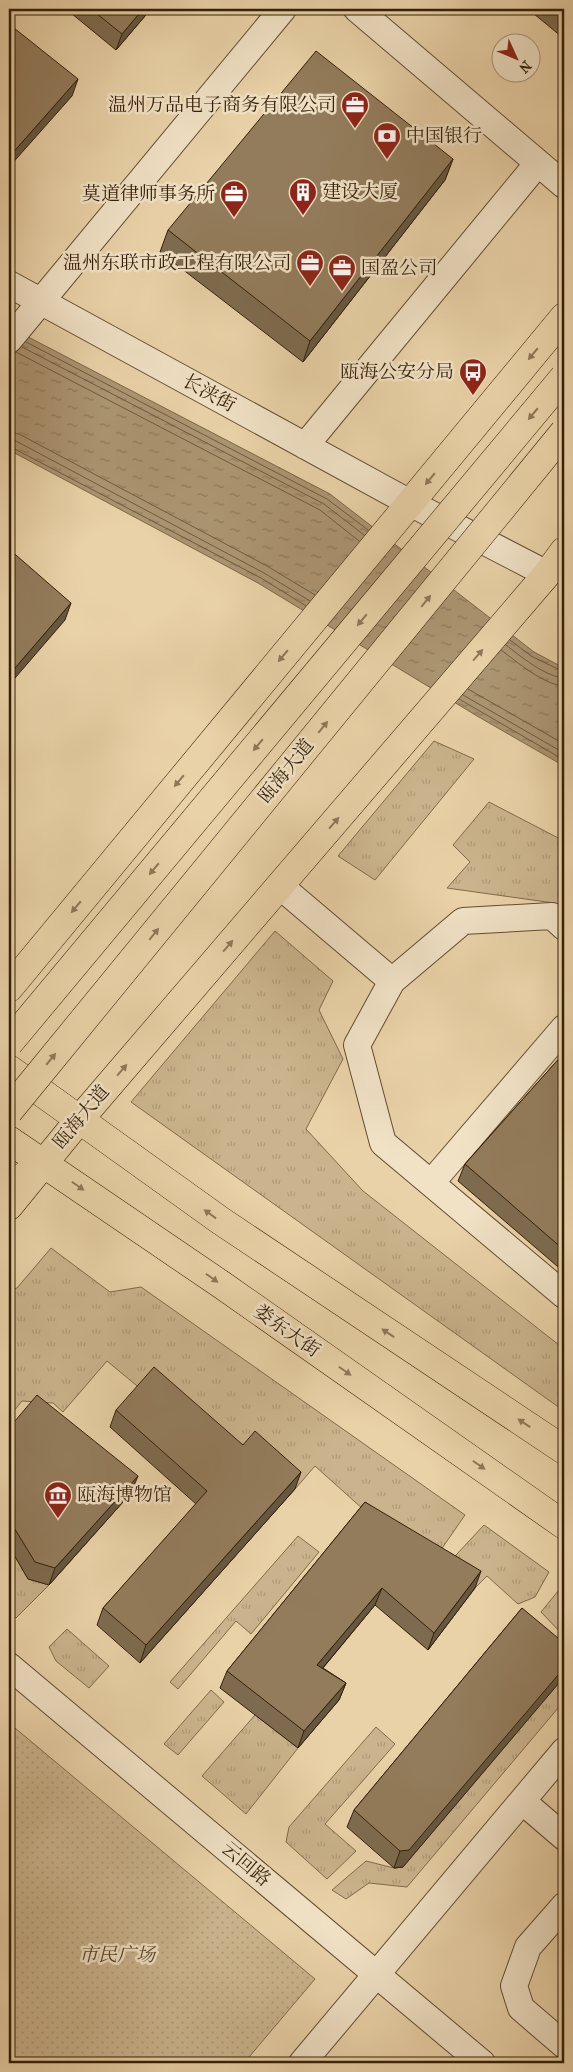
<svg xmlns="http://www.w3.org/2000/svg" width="573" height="2072" font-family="'IM FELL French Canon','Noto Serif SC',serif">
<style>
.grass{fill:url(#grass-tufts);stroke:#806a4b}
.park{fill:url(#park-dots);stroke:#806a4b}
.water{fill:url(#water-ripples);stroke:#7c6648}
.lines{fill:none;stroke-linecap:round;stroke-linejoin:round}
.shore{stroke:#705a3e;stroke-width:1}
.minor-casing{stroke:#624c31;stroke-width:28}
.major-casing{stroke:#341f09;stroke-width:29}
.highway-casing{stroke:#341f09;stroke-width:29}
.minor{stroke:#f1e2c6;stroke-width:26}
.major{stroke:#ead2a8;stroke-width:28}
.highway{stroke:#ead2a8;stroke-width:28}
.highway-bridge-casing{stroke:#341f09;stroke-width:29;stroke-linecap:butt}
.highway-bridge{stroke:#ead2a8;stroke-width:28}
.wall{fill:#7e6b4f;stroke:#341f09}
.shaded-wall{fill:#675740;stroke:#341f09}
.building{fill:#937c5c;stroke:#341f09}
.oneway{fill:#8f7858}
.labels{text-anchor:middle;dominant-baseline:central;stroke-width:5;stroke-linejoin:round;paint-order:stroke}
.poi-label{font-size:19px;fill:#341f09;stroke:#f1e2c6;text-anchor:end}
.street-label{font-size:19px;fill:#341f09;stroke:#f1e2c6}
.park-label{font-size:19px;font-style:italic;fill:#5a442a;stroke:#f1e2c6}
</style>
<defs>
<pattern id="grass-tufts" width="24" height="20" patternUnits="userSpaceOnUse" patternTransform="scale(1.25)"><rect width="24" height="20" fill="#cbb48d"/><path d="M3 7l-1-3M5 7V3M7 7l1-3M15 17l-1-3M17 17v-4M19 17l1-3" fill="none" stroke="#af9a78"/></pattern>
<pattern id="park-dots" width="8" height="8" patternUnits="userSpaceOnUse" patternTransform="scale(1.25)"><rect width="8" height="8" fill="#cbb48d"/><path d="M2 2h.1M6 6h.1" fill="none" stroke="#af9a78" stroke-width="1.8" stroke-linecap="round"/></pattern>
<pattern id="water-ripples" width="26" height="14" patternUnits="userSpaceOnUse" patternTransform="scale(1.25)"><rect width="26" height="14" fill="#ac9572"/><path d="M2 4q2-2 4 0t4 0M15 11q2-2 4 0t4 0" fill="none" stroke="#8d795c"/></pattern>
</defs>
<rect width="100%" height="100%" fill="#ead2a8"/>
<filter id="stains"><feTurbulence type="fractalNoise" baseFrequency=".004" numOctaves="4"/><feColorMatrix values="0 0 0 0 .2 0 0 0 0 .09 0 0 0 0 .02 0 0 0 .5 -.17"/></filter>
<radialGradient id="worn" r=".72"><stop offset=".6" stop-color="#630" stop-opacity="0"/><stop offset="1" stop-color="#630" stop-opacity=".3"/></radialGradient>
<path class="grass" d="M434,741L474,759L375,880L338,856Z
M489,802L564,841V907L561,904L447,888L470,862L453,845Z
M275,931L333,981L319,1010L343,1059L306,1129L363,1191L559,1345L564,1340V1411L131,1102Z
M51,1248L110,1292L141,1287L465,1515L436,1557L364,1510L315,1466L295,1489L249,1448L142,1390L107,1361L63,1412L53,1403L22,1401L9,1417V1291L17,1288Z
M484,1525L549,1572L535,1597L518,1604L487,1576L475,1588L443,1569Z
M298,1536L319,1552L251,1634L236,1621L178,1689L170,1682Z
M9,1546L28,1579L49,1585L16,1618L9,1612Z
M563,1585L564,1586V1636L541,1612Z
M67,1629L109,1666L89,1688L56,1661L49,1647Z
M564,1677V1701L407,1887L369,1883L346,1899L332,1890L366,1861L394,1868L403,1867Z
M211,1690L224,1702L178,1755L164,1744Z
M255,1715L298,1748L246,1814L202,1776Z
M376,1727L395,1744L325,1824L356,1851L327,1879L286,1842L289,1827Z"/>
<path class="park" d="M9,1723L315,1979L244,2063H9Z"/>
<path class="water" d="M9,327L330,494L534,652L564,668V766L477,716L258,583L9,450Z"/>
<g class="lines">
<path class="shore" d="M26,342L327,499L368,530
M22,347L324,504L364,535
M16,352L320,510L359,541
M9,432L19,434L267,566L315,595
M9,439L16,441L264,573L310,601
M9,446L261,578L306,606
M510,640L531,656L564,672
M506,645C520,656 546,677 564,678
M501,650C517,662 544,685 564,686
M468,689L564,744
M463,695L564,753
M459,699L564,760"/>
<g class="minor-casing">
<path id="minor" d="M357,9L564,185
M9,284L410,503L547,574
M9,340L283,9
M305,446L538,163
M280,886L392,981
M564,927L552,916L463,921L392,981L357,1045L383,1143L564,1295
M431,1183L564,1028
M9,1666L482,2063
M522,1801L564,1837
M564,1906L528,1947L514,1986L521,2008L564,2045
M302,2063L564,1751"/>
</g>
<g class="major-casing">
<path id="major" d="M9,988L564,317
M9,1069L221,1221L564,1450
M9,1140L222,1285L564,1525
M9,1206L79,1120L547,574L564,551"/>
</g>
<g class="highway-casing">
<path id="highway" d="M9,1187L44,1162"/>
</g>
<use href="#minor" class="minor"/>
<use href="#major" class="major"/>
<use href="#highway" class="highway"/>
<g class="highway-bridge-casing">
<path id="highway-bridge" d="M9,1043L564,377
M9,1111L564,432"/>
</g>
<use href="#highway-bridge" class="highway-bridge"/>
</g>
<path class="wall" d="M66,9H151L116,50Z
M528,9H564V34L562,37Z
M453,159L445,180L303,362L160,252L168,230Z
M564,1053V1272L458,1181L465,1164Z
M116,1410L243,1445L295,1489L140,1663L97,1625L103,1608L196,1504L110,1427Z
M9,1428L131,1493L49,1585L28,1579L9,1546Z
M365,1502L475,1588L428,1650L375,1605L323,1668L346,1683L339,1700L298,1748L220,1688L227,1671Z
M522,1608L403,1867L394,1868L347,1827L354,1810Z"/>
<path class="shaded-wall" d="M143,9H151L116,50L122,34Z
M78,79L72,96L9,167V157Z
M453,159L445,180L303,362L310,341Z
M71,603L65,620L9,685V675Z
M301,1472L295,1489L140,1663L146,1645Z
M138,1476L131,1493L49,1585L55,1568Z
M481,1571L475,1588L428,1650L434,1633Z
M382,1588L375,1605L311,1682L317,1665Z
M564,1668V1677L403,1867L394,1868L400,1851Z
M346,1683L339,1700L298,1748L304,1731Z"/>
<path class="building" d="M91,9H143L122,34Z
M555,9H564V17Z
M9,24L78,79L9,157Z
M316,51L453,159L310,341L168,230Z
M9,549L71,603L9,675Z
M564,1053V1250L465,1164Z
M154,1367L243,1445L255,1431L301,1472L146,1645L103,1608L207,1491L116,1410Z
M37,1395L138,1476L55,1568L35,1562L13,1526L9,1523V1428Z
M365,1502L481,1571L434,1633L382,1588L317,1665L346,1683L304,1731L227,1671Z
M522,1608L564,1643V1668L409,1850L400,1851L354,1810Z"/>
<defs><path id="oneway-solid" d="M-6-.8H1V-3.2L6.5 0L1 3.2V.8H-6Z" transform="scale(1.25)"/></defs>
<g class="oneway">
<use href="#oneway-solid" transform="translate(533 354) rotate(130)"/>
<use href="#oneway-solid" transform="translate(533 414) rotate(130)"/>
<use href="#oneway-solid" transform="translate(430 479) rotate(130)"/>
<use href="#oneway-solid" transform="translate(426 601) rotate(-51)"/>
<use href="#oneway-solid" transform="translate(362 620) rotate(130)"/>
<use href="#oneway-solid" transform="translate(478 655) rotate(-49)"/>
<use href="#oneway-solid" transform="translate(283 656) rotate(130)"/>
<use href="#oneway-solid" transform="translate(323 727) rotate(-51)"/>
<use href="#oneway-solid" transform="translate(258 745) rotate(130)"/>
<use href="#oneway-solid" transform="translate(179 781) rotate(130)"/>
<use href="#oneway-solid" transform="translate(334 823) rotate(-49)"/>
<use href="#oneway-solid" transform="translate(154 869) rotate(130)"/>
<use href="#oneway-solid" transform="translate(76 907) rotate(130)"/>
<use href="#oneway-solid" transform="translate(154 934) rotate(-51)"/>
<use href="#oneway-solid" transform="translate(228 946) rotate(-49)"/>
<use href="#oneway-solid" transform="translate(51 1059) rotate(-51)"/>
<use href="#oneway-solid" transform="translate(122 1070) rotate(-49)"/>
<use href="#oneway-solid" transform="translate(78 1186) rotate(35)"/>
<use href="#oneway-solid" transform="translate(210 1214) rotate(-144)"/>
<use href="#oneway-solid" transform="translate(212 1278) rotate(35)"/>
<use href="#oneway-solid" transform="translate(388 1333) rotate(-146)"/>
<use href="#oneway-solid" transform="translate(345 1371) rotate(35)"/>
<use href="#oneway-solid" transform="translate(524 1423) rotate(-146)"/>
<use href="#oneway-solid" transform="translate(479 1465) rotate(35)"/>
</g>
<defs>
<g id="office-pin" transform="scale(1.4375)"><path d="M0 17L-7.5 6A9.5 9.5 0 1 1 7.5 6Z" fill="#8f2418" stroke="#f1e2c6"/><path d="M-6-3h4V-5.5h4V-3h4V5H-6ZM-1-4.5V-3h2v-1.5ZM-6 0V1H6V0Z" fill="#fff"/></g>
<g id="bank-pin" transform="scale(1.4375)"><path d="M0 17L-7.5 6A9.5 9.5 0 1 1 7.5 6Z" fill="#8f2418" stroke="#f1e2c6"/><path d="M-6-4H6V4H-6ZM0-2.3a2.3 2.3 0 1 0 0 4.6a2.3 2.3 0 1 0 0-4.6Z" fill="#fff"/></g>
<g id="building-pin" transform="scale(1.4375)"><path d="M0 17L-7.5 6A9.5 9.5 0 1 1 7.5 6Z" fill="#8f2418" stroke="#f1e2c6"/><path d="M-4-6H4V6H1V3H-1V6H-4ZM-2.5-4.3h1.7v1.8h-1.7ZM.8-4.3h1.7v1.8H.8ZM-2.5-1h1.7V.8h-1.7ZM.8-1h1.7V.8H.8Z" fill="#fff"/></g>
<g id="bus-pin" transform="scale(1.4375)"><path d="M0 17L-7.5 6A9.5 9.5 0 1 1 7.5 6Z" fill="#8f2418" stroke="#f1e2c6"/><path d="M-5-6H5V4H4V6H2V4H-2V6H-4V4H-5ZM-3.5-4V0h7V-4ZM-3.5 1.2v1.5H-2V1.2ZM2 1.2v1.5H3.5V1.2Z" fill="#fff"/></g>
<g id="museum-pin" transform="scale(1.4375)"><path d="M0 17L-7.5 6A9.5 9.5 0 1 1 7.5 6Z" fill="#8f2418" stroke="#f1e2c6"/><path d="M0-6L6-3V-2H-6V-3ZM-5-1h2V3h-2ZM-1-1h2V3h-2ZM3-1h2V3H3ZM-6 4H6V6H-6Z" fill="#fff"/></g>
</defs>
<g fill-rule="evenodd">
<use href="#office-pin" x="355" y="105"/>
<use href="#bank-pin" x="387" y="136"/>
<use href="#building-pin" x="303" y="192"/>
<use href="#office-pin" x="234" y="194"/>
<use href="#office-pin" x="310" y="263"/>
<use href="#office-pin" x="342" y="268"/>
<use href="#bus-pin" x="473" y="372"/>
<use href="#museum-pin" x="58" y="1495"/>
</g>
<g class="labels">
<g class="poi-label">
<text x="336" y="105">温州万品电子商务有限公司</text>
<text x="406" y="136" text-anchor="start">中国银行</text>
<text x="322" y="192" text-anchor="start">建设大厦</text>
<text x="215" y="194">莫道律师事务所</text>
<text x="291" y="263">温州东联市政工程有限公司</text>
<text x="361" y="268" text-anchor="start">国盈公司</text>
<text x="454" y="372">瓯海公安分局</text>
<text x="77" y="1495" text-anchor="start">瓯海博物馆</text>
</g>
<g class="street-label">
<text transform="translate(209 393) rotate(29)">长浃街</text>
<text transform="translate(286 771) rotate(-51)">瓯海大道</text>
<text transform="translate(81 1117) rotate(-50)">瓯海大道</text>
<text transform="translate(287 1331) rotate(35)">娄东大街</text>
<text transform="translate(246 1864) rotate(40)">云回路</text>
</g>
<g class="park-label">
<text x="117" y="1955">市民广场</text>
</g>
</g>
<rect width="573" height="2072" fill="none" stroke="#ead2a8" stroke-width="30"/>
<rect x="10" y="10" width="553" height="2052" fill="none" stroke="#341f09" stroke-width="2.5"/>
<rect x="15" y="15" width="543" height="2042" fill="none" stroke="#341f09"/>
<g transform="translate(516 58) rotate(134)"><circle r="24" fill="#f1e2c6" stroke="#a5947a"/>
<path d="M0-4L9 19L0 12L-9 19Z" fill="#8f2418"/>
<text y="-8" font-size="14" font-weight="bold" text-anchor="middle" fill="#341f09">N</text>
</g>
<rect width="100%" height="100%" filter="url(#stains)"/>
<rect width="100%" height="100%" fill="url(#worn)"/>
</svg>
